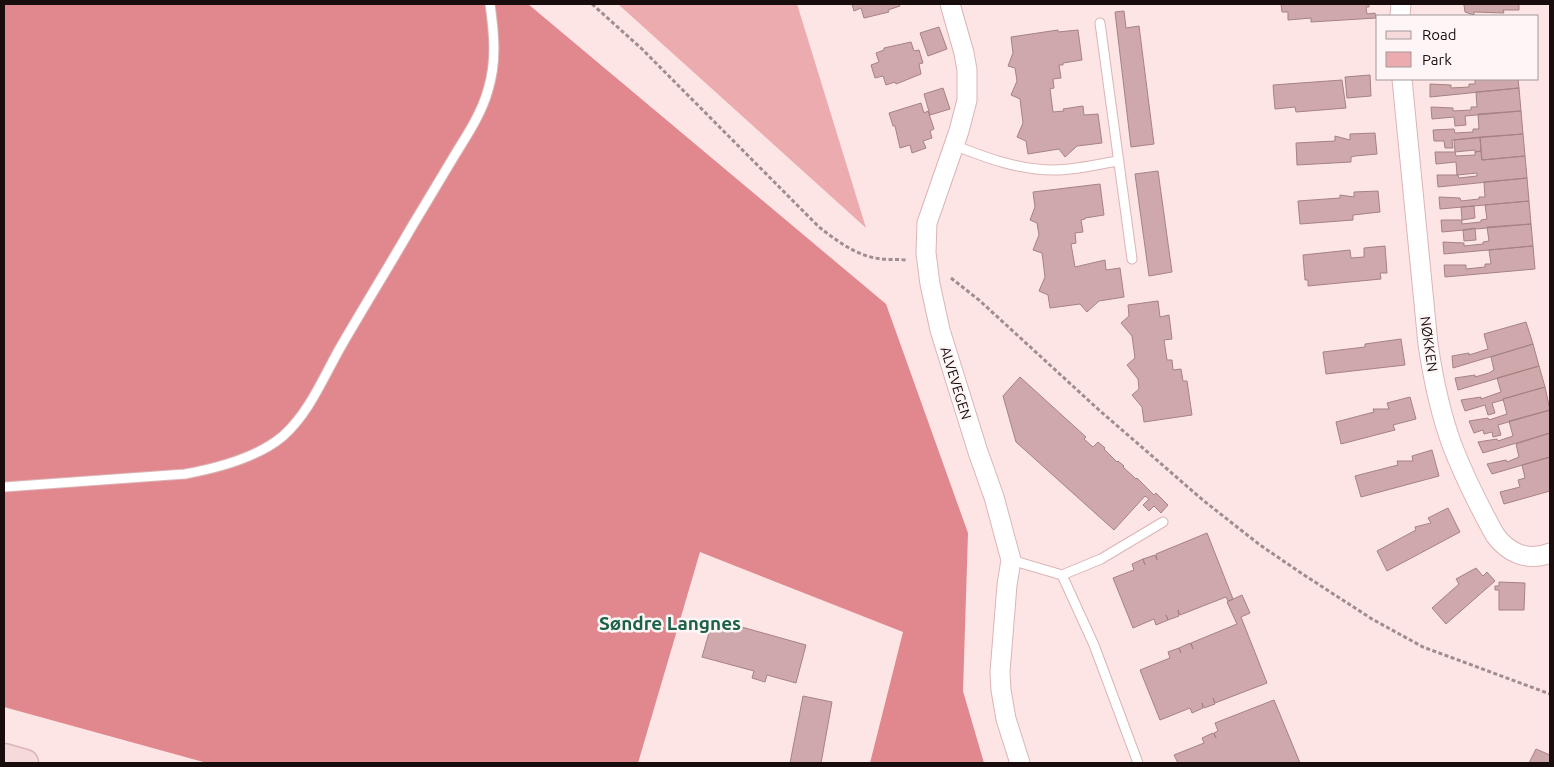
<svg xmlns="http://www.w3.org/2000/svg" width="1554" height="767" font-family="Ubuntu,sans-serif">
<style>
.green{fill:#ecabaf}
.forest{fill:#e1888e}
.building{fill:#cea8aa;stroke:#a68284}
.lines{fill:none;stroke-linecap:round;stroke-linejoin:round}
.lane-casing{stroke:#dbb5b6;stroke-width:11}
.street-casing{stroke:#dbb5b6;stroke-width:21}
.secondary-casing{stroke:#dbb5b6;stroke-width:29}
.path{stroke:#a18d8e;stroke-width:3;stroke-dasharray:4 2.5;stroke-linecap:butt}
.lane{stroke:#fff;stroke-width:9}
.street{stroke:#fff;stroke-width:19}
.secondary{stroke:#f6d9db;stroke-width:26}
.labels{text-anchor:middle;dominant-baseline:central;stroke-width:5;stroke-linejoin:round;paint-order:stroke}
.street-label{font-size:14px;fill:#190c0d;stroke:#fef6f6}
.district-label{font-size:19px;font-weight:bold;fill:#1b6149;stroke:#fef6f6}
</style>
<rect width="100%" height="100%" fill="#fde4e5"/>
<path class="green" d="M618,4H797L866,228Z"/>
<path class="forest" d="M4,4H528L886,304L968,533L963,691L984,763H870L903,632L700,552L638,763H207L4,707Z"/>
<path class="building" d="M852,4H899L900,6L888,10L889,12L864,18L861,8L854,11Z
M1281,4H1369V7H1366L1367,14L1375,13L1376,18L1311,22V18L1288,20V12H1282Z
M1462,4H1519V10H1503L1504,13L1474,12V15L1465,12L1464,5Z
M1124,11L1126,28L1139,26L1154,144L1131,147L1115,12Z
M939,27L947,49L928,56L920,33Z
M1058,30V32L1078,30L1082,60L1063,63V65H1059L1061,78L1053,79L1054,88L1050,89L1053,112L1064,111L1063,109L1083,106L1084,115L1098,114L1102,143L1077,146L1065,157L1059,149L1028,154L1026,141L1017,137L1023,123L1020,99L1011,95L1017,81L1015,68L1008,66L1013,53L1011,37Z
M911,42L914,51L919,50L923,63L919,64L921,74L896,84L895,82L886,85L883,76L875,78L871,65L879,62L876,53L884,50V48Z
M1370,75L1371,96L1347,98L1345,77Z
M1475,79H1518L1519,88L1430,97V84L1451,85V88L1469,87V84H1475Z
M1342,80L1346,108L1296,112L1295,107L1275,109L1273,85Z
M943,88L950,109L930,115L924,94Z
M1519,88L1521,111L1465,116L1466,125L1455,126L1454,117L1432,119L1431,107L1453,108V111L1471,110V107H1477L1476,92Z
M921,103L924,113L928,111L934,129L930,131L932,138L923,141L926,148L912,153L910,145L900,148L895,126H893L889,113Z
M1521,111L1523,134L1452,140L1453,148H1445L1444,141H1434L1433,130L1454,129L1455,133L1473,132V129H1479L1478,114Z
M1375,133L1377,154L1355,156L1351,157V162L1297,165L1296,143L1335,141V136L1350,140V134Z
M1523,134L1525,156L1482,160L1480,137Z
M1480,137L1481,151L1475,152V150L1455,152L1454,140Z
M1481,151L1482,160L1525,156L1527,178L1438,187L1437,175H1458L1459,178L1477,176V173L1457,175L1456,162L1436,164L1435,152H1455L1456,156L1475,155V152Z
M1158,171L1172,272L1149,276L1135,174Z
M1527,178L1529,201L1440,209L1439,197L1460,198L1461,201L1479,199V197H1485L1484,182Z
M1100,184L1104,215L1085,218V219L1081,220L1083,232L1075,233L1076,243L1071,244L1075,267L1105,260L1106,270L1120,268L1124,297L1099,301L1087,312L1080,304L1050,308L1048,295L1039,291L1045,277L1042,253L1033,250L1039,235L1037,223L1030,220L1035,207L1033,192Z
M1378,191L1380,212L1353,215V220L1300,224L1298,201L1340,198V195L1354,197V192Z
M1529,201L1531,224L1442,232L1441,220H1462V224L1481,222V220L1487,219L1485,205Z
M1474,206L1475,218L1462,220L1461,207Z
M1531,224L1533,246L1444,254L1443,242L1464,243V246L1483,244V242L1489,241L1487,227Z
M1475,228L1476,240L1464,241L1463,230Z
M1385,246L1387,273H1380L1381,279L1308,286V280H1305L1303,255L1350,250L1351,258L1364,257V248Z
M1533,246L1535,269L1445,277L1444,265H1466V269L1485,267V264H1491L1489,250Z
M1158,301L1160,317L1169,315L1172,339L1164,340L1167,360H1172L1173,370L1181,369L1183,381H1187L1192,415L1144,422L1142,407L1132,395L1139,389L1138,379L1127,365L1135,358L1132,336L1121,323L1129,316L1128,305Z
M1526,322L1533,344L1453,368L1452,356L1469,353V355L1488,349L1484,334Z
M1401,339L1405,365L1326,374L1323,352L1365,347V344Z
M1533,344L1539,366L1458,390L1455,378L1475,375V377L1489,373L1494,370L1491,357Z
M1539,366L1545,387L1503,399V400L1492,403L1495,413L1488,415L1485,405L1465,411L1461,400L1481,397V399L1501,392L1497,378Z
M1020,377L1086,437L1084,439L1093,447L1098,442L1105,448L1104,449L1117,462L1118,461L1124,466L1123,467L1136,479L1137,478L1154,495L1156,493L1168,505L1161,513L1154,506L1149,511L1143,505L1149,499L1145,496L1114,530L1016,442L1003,396Z
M1545,387L1550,410L1498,425L1501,435L1493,437L1492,432L1484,434L1483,430L1474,433L1469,421L1488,418L1489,420L1507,414L1503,399Z
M1410,397L1416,419L1393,425L1395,430L1341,444L1336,422L1374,412L1373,409H1389L1387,403Z
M1550,410V433L1483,453L1478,442L1497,439L1498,441L1513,436L1509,421Z
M1550,433V457L1492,474L1487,464L1506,460L1507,462L1519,457L1516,444Z
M1432,450L1439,476L1361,497L1355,476L1398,465L1397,461H1413L1412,456Z
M1550,457V491L1504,504L1500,492L1520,487L1518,480L1525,478L1522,465Z
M1448,508L1460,532L1387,571L1377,551L1416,530L1415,527L1431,523L1428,518Z
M1207,533L1233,599L1228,601L1226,597L1180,615L1178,610L1179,616L1168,620L1166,615L1168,620L1156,625L1154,619L1133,628L1113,578L1134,570L1132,564L1143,559L1145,565L1143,559L1155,555L1157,560L1156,554Z
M1476,568L1483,576L1487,572L1495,581L1446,624L1432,608L1459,584L1456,579Z
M1499,582L1525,583L1524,610H1499V590H1495V586H1499Z
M1242,595L1250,613L1241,617L1267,683L1215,703L1213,698L1215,704L1204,708L1202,703L1203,708L1192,713L1190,708L1160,720L1140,670L1170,658L1168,652L1179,648L1181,653L1179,648L1190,643L1193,649L1191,643L1237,624L1227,602Z
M713,619L806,645L796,683L767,675L765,682L752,678L754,671L702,657Z
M803,696L832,702L821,763H790Z
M1274,700L1300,763H1178L1174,755L1204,743L1202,738L1213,733L1216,738L1214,733L1218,731L1215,723Z
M1536,749L1550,755V763H1529Z"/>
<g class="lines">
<g class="lane-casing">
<path id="lane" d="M1100,23L1132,259
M954,145C986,158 1019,170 1054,170C1076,170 1098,164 1119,161
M4,487L185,474C218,468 257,458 283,436C309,413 323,378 340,348C363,308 388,268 411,228C426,203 441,178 456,153C468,134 482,112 488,90C497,61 494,33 490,4
M1011,560L1062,575L1101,559L1163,522
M1062,575L1094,645L1138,763"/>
</g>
<g class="street-casing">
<path id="street" d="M950,4L964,53L967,70V100L959,131L927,223L926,253L930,284L940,330L978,452L994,497L1011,560L1007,585L1000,672L1001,690L1006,719L1020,763
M1400,16L1401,4
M1402,79L1428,344C1433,378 1440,412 1452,445C1464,476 1479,506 1495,535C1508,553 1528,562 1550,553"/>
</g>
<g class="secondary-casing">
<path id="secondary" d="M4,757L25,763"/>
</g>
<path class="path" d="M592,4L642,49L819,227C837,241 858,257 882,259C890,260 898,259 906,260
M951,278L979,300L1099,410L1204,501L1260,545L1301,573L1372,619L1423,647L1550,694"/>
<use href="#lane" class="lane"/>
<use href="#street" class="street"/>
<use href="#secondary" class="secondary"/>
</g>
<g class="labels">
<g class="street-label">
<text transform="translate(1429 344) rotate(82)">NØKKEN</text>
<text transform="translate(956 383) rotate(73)">ALVEVEGEN</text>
</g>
<g class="district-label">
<text x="670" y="623">Søndre Langnes</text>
</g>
</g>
<rect width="1554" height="767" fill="none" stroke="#190c0d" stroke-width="10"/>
<rect x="1376" y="15" width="162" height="65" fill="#fef6f6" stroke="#a29899"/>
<rect x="1386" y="31" width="25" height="8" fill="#f6d9db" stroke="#a29899"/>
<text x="1422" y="40" font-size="15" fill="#190c0d">Road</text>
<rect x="1386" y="52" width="25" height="15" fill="#ecabaf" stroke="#a29899"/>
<text x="1422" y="65" font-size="15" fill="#190c0d">Park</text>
</svg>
